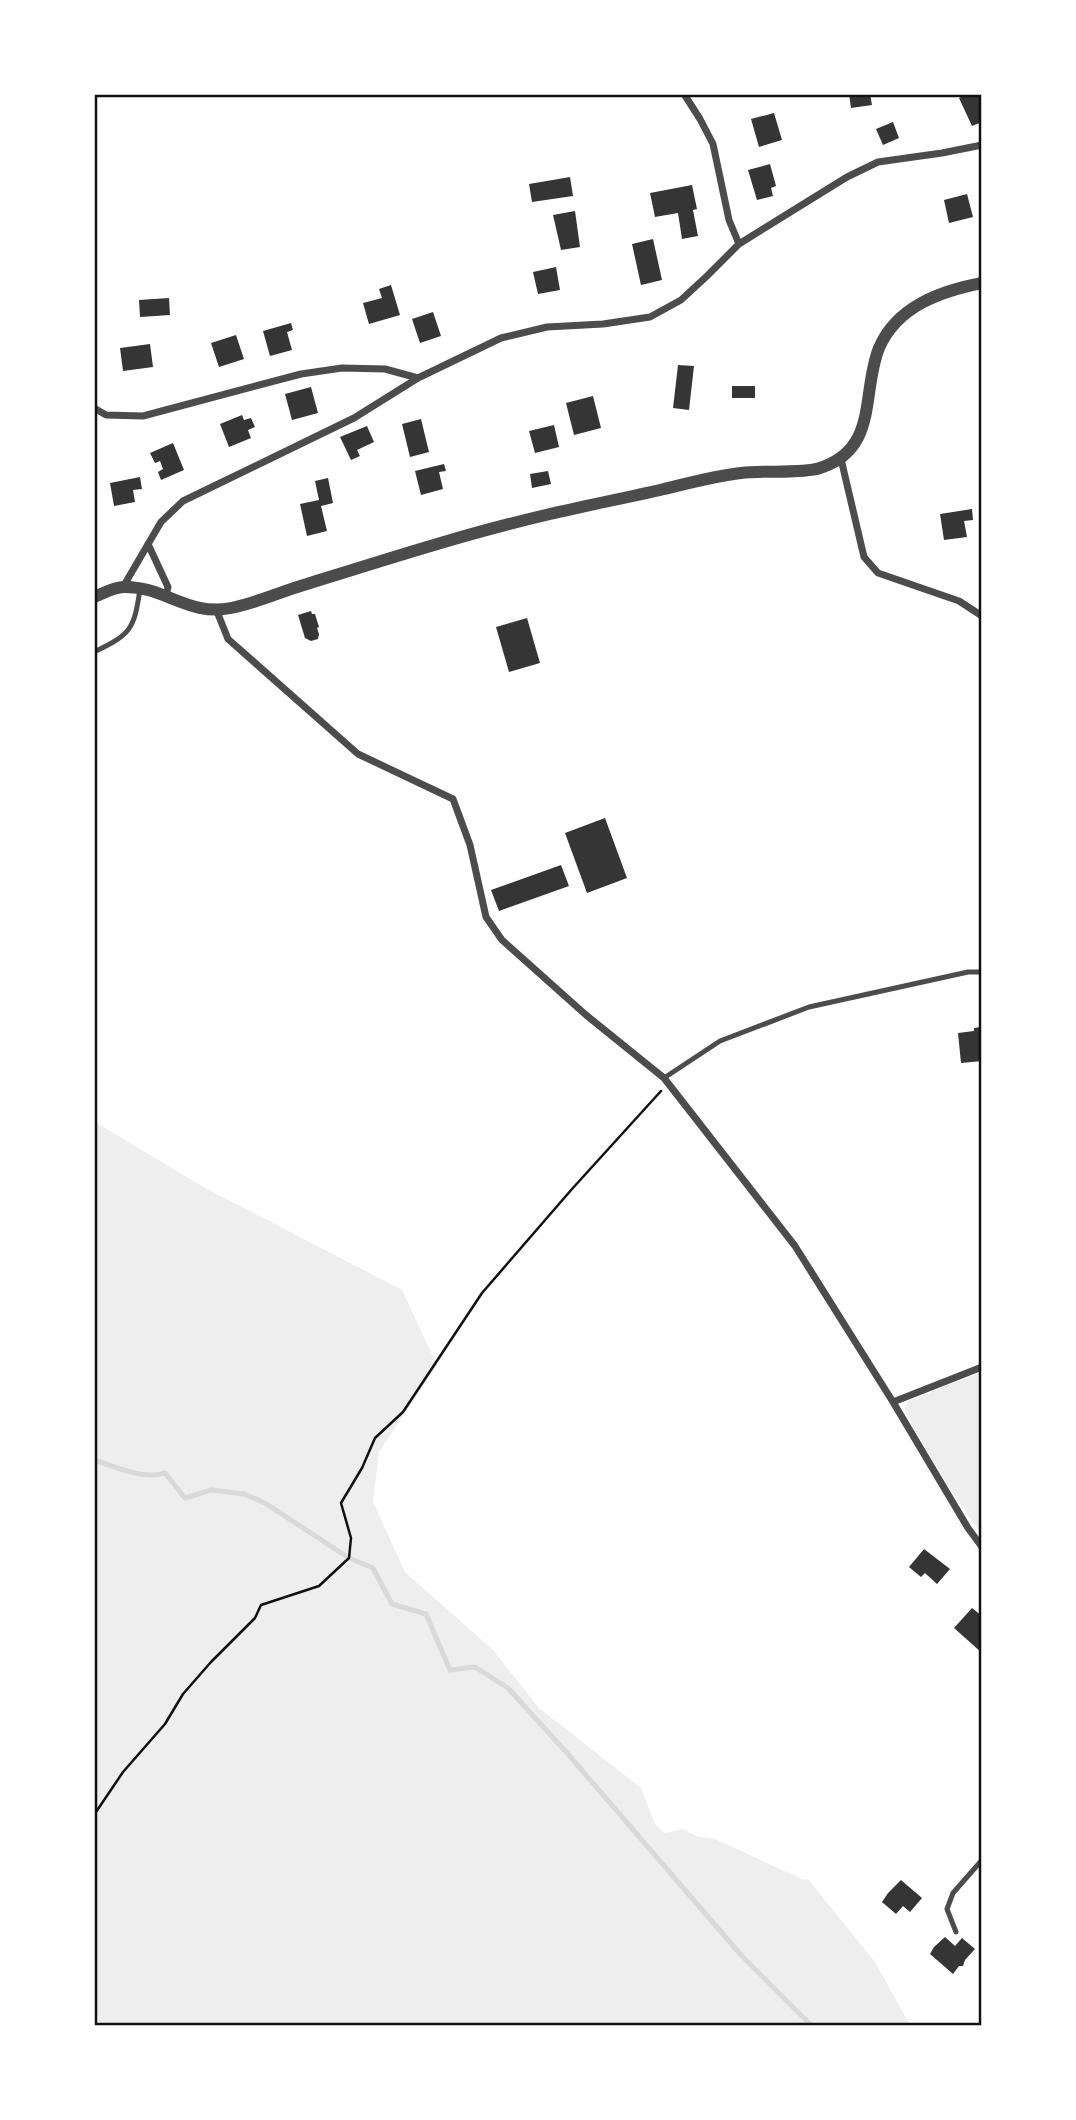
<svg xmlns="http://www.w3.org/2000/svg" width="1076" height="2120" font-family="Spectral,serif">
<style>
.green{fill:#eee}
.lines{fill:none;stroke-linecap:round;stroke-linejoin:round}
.stream{stroke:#d9d9d9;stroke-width:5}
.building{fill:#353535}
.path{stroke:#111;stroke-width:2.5}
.service{stroke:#4c4c4c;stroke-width:5}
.minor{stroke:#4c4c4c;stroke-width:7}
.tertiary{stroke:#4c4c4c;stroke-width:12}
.neatline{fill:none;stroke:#111;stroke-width:2.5}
</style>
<rect width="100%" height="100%" fill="#fff"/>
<path class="green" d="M95,1122L205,1188L402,1290L437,1365L379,1452L373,1502L405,1572L493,1650L539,1708L641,1788L655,1824L665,1833L683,1829L698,1837L715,1839L804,1880L808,1879L875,1962L910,2025H95Z
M981,1372V1533C951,1493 927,1453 904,1409L908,1401Z"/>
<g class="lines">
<path class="stream" d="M94,1460C117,1467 141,1480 165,1473L185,1498L211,1490L244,1494L265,1503L349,1558L373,1568L392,1604L426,1614L450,1670L475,1667L508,1688L567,1753L741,1955L811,2025"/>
</g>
<path class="building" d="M849,94H870L872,105L851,108Z
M967,94H982V122L972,126L959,98Z
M774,113L782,140L759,147L751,119Z
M893,122L899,138L883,145L876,129Z
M770,164L776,186L771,188L773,196L757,200L748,170Z
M570,177L573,196L532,202L529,184Z
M692,185L697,209L693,210L698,236L682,239L678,213L655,217L650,193Z
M967,194L973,217L949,223L944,200Z
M575,211L580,247L561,250L553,215Z
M653,239L662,280L641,285L632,244Z
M556,267L560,290L538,294L533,272Z
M391,285L400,315L369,324L363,303L382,298L379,289Z
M169,298L170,315L140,317L139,300Z
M433,312L441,336L420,343L412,319Z
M291,323L293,330L287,332L292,350L270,356L263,331Z
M236,335L244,359L219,367L211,343Z
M150,344L153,367L123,371L120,348Z
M678,365L694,366L689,410L673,408Z
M732,386H755V398H732Z
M311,387L318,413L292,420L285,394Z
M593,396L601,428L574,435L566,403Z
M242,415L244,420L251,418L255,427L248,430L251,438L229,447L220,424Z
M421,419L429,452L410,457L402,424Z
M554,425L559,447L535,453L529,431Z
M367,426L374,442L357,450L360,456L351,460L340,437Z
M173,443L184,470L161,480L158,472L163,469L160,461L155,463L150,453Z
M444,464L446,471L439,472L443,489L421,495L415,471Z
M548,471L551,484L532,488L530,474Z
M140,477L142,489L133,490L135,502L114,506L110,483Z
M328,478L333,503L321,506L327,531L307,536L300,504L319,500L315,481Z
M972,509L973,520L964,521L967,537L944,540L940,514Z
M311,611L312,614H315L319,627L317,628L319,634L318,639L311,641L305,638L298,615Z
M527,618L540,663L509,672L496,627Z
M605,818L627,878L587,893L565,833Z
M561,865L569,886L499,911L491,890Z
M981,1027L982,1061L961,1063L958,1033L974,1031V1028Z
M924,1549L950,1569L937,1584L925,1573L921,1577L909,1567Z
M972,1608L982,1616V1653L954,1628Z
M901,1880L922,1898L910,1912L903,1906L896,1914L882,1902L888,1893Z
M945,1937L955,1946L962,1938L975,1949L965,1960L963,1966H959L953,1974L930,1954L934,1947Z"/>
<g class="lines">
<path class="path" d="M94,1815L123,1772L165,1724L183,1694L211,1662L255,1618L261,1605L319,1586L349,1558L351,1538L341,1503L362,1468L375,1438L403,1412L482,1293L572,1189L661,1091"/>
<path class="service" d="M94,652C131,634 134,630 140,589
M664,1078L720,1041L809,1007L968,972H982
M956,1932L947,1909L953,1893L982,1860"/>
<path class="minor" d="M684,94L700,119L713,144L729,220L739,244
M94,408L106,415L143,416L301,374L342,368L385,369L418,378
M841,459L864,557L878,573L959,601L982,616
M148,544L168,587L166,596
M123,587L161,522L183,501L354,418L418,378L501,338L547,327L603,324L650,317L681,300L707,276L739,244L847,177L878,162L942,153L982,145
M216,609L228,639L358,754L453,799L470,845L486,917L502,940L586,1015L664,1078L795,1246L893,1402L968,1528L982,1547
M893,1402L982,1367"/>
<path class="tertiary" d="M94,597C104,593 114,587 124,587C164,586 189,617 231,608C257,603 282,591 307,584C387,559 468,533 550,514C588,505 626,498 664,489C689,483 715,476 741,473C763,470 802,474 820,468C879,449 861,393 879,348C897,306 941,291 982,283"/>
</g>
<rect width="1076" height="2120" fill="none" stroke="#ffffff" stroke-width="192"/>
<rect x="96" y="96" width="884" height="1928" class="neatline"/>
</svg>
